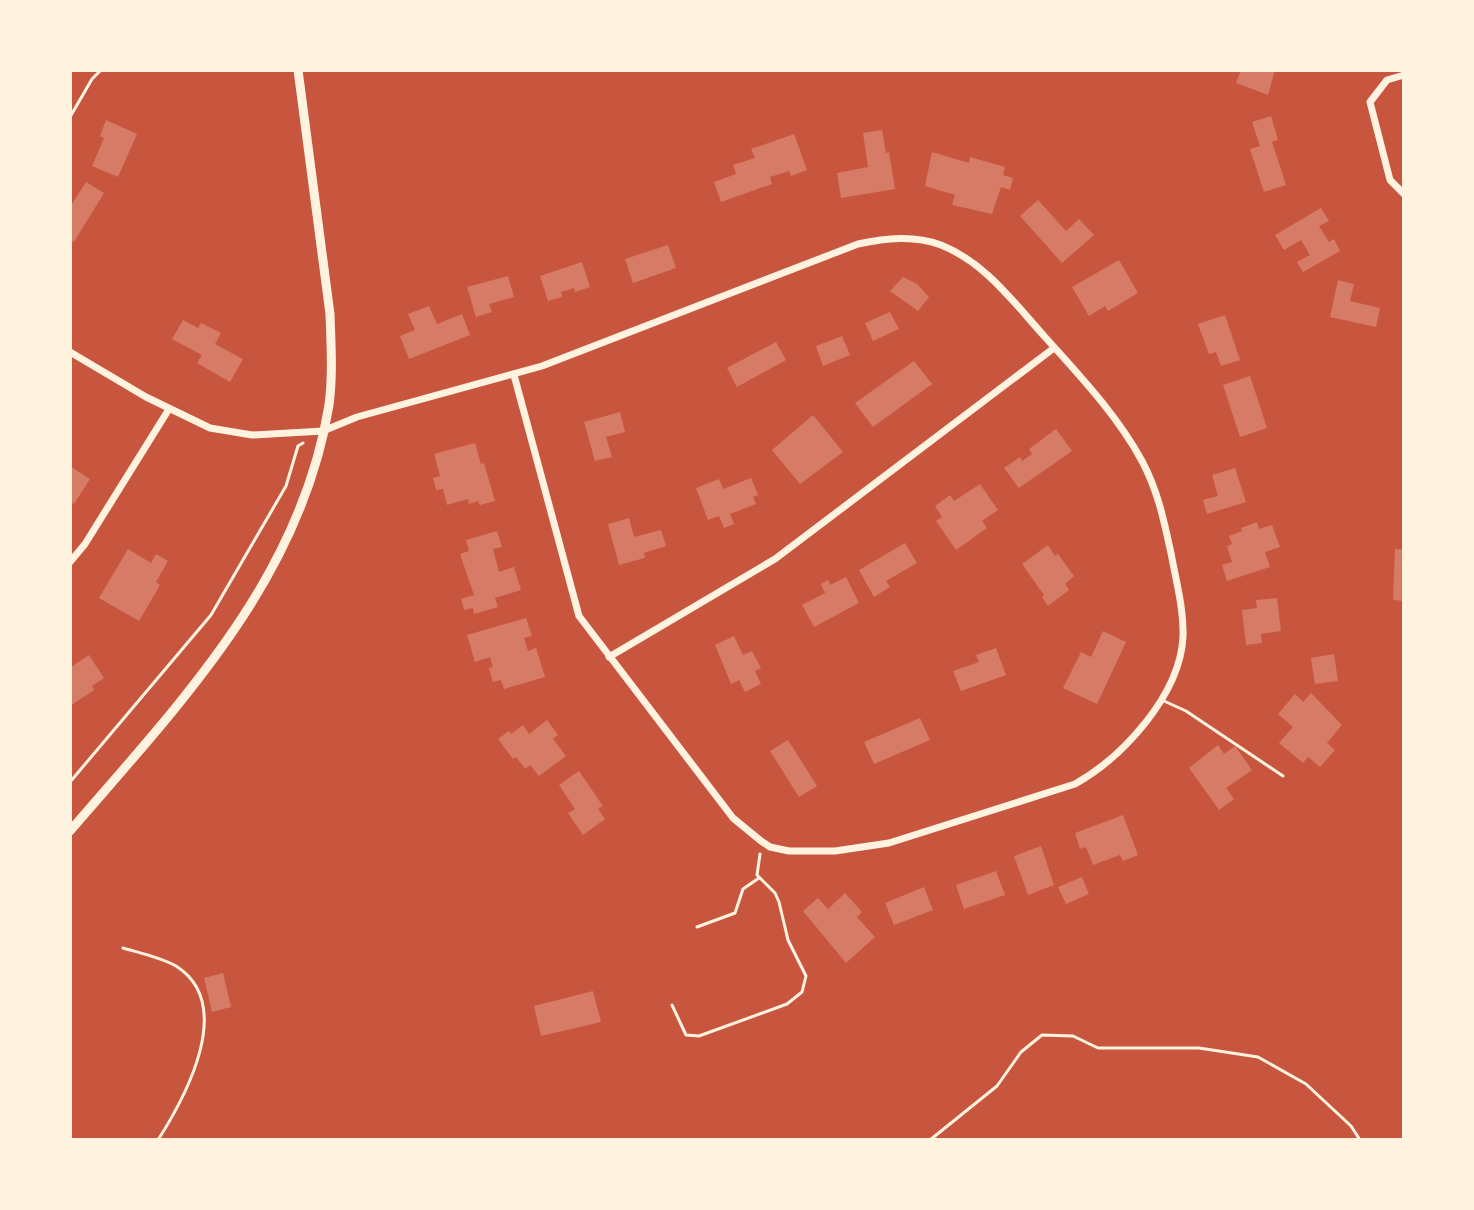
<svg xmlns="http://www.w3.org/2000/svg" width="1474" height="1210" font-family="'Work Sans',sans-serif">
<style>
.building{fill:#d67c66}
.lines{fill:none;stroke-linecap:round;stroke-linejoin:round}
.path{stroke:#fff3e0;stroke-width:3}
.service{stroke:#fff3e0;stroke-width:3}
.minor{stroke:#fff3e0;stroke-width:7}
.tertiary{stroke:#fff3e0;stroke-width:9}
</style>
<rect width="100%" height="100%" fill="#c8553d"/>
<path class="building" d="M1241,70H1275L1268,95L1236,83Z
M1271,116L1278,140L1272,142L1286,185L1264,192L1250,149L1260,146L1252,122Z
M106,120L137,134L118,177L92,166L104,138L100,136Z
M882,130L886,153L889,152L895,189L841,198L837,173L868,167L863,133Z
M794,134L807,170L791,176L789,171L770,177L772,184L721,202L714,182L736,174L733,165L755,158L751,149Z
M932,152L969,163L970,157L1005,167L1003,175L1013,178L1010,190L1001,187L992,214L952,205L955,195L925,186Z
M86,182L104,193L74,242L70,239V207Z
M1038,200L1066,231L1079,219L1094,235L1062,263L1020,216Z
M1321,208L1329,221L1319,226L1329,242L1334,239L1340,251L1303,272L1297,262L1310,255L1301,240L1284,250L1275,235Z
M668,245L676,268L633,283L625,259Z
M1119,260L1138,293L1108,311L1105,306L1089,316L1072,287Z
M582,262L590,287L575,292L574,288L561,292L562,297L548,301L540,276Z
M508,276L514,297L489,304L492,312L476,317L467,287Z
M903,277L917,284L929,297L918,311L890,291Z
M1338,280L1354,284L1350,301L1380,308L1376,327L1330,317Z
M429,306L437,324L462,314L470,335L409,359L400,336L415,330L408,314Z
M890,312L899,329L873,341L865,323Z
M1225,315L1240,360L1221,366L1216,352L1209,354L1198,324Z
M183,320L198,328L201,323L221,333L215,344L243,359L230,382L197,363L202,355L172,339Z
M842,336L850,355L823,366L816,346Z
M776,342L786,360L737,387L727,368Z
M914,361L932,384L873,427L855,403Z
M1250,376L1267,428L1240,437L1223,385Z
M620,412L625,432L606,437L612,457L595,461L584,422Z
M813,415L843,452L800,484L772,450Z
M1056,429L1072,451L1019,488L1004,468L1020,457L1022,461L1032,454L1029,449Z
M475,443L481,464L484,463L495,501L480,505L478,501L469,504L468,499L447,505L443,489L436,490L433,478L440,476L434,454Z
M70,466L90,479L74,504L70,502Z
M1235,468L1246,502L1207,514L1203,500L1218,496L1212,475Z
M751,478L758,495L753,497L756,504L730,514L734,524L724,528L719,516L708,520L696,488L719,479L723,489Z
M980,484L998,510L982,521L987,528L956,550L936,521L942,517L935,506L950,495L954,501Z
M629,518L634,537L661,530L666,546L644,553L645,558L619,565L608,524Z
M1257,522L1259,529L1272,525L1280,547L1265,552L1270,567L1227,581L1222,565L1232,562L1227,546L1232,544L1229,536L1242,531L1241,528Z
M497,531L502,547L493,549L499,572L514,567L521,590L495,598L498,607L474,614L473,608L464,610L461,599L474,595L460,554L469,551L466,540Z
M905,543L917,563L886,581L890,587L874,597L859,570Z
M1048,545L1055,556L1058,554L1074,576L1065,584L1069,590L1048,606L1042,597L1044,595L1022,564Z
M128,549L151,563L156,554L168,561L156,582L160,585L139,621L99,598Z
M1395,549L1404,550V601L1393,600Z
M846,577L859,603L814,627L802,605L825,593L821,584L828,580L830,585Z
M1277,598L1281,631L1261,634L1262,643L1246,645L1242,610L1257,608L1256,600Z
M526,618L532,636L524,638L528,651L536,648L545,677L504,689L501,680L493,682L489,668L493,667L490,657L475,662L467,635Z
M1103,631L1126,642L1097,704L1063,688L1081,652L1091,657Z
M734,636L743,655L752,651L761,668L755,671L761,684L745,692L739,680L731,684L715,645Z
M996,648L1006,675L961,691L953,671L979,662L976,655Z
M1334,654L1338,681L1315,684L1311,658Z
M89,655L104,678L92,686L94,690L70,706V668Z
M1311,693L1342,725L1327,743L1335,750L1320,767L1308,757L1303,763L1279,743L1293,727L1278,714L1295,694L1303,702Z
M920,718L930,740L874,764L864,742Z
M547,720L558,735L553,739L566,756L539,776L530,765L525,769L516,757L513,759L498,739L509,731L511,734L523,725L529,734Z
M788,740L817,786L799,797L770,751Z
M1218,745L1224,754L1235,746L1252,770L1226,788L1234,799L1219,810L1189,768Z
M579,771L603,806L598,809L605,819L583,835L568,813L575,809L559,785Z
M1123,815L1138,855L1123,861L1120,855L1093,865L1086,847L1080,849L1075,833Z
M1041,846L1054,885L1028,895L1014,856Z
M996,871L1005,895L964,909L956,885Z
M1082,877L1089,894L1066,904L1058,887Z
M924,887L933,910L894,925L885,903Z
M845,893L862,912L857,917L875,937L846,963L803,911L818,898L828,909Z
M223,973L231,1007L212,1012L204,978Z
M593,991L601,1022L541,1036L534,1006Z"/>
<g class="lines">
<path class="path" d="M70,117L92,79L101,70
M70,782L211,615L286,486L298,446L303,443
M697,927L735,913L743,889L759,878
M123,948C140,953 160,957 176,966C236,1004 186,1096 158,1140
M672,1005L686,1035L699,1036L787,1004L802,992L806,976L788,940L779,902L775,893L757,875L760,854
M930,1140L997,1086L1021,1052L1042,1035L1073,1036L1098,1048H1199L1258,1057L1306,1084L1351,1126L1360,1140"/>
<path class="service" d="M1164,701L1186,711L1283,776"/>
<path class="minor" d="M1404,75L1387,80L1370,102L1390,180L1404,194
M70,352L146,397L210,428L252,435L323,431L357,417L542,366L858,244C886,238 914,235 941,245C986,263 1014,303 1045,337C1080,376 1117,415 1142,461C1158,491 1164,521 1171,553C1176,581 1184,609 1183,637C1180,695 1123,757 1075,784L889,843L835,851H789L770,847L761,841L733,818L579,616L514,375
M70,562L85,544L169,409
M609,657L775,559L1054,348"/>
<path class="tertiary" d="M70,831C180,703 301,579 329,405C333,375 331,344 330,314L298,70"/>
</g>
<rect width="1474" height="1210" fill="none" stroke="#fff3e0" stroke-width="144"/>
</svg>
